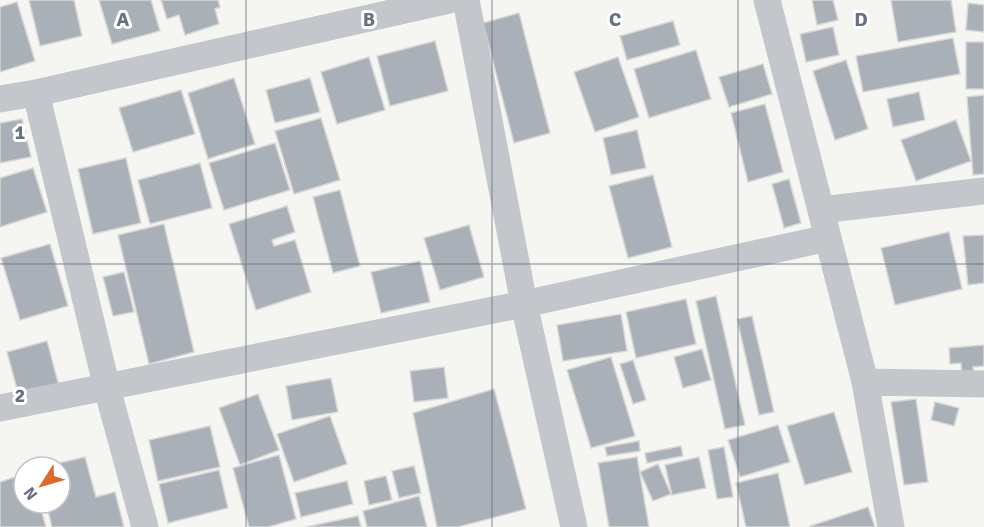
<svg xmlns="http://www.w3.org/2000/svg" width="984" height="527" font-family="Signika,sans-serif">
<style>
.building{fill:#aab0b7;stroke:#d7d7d5;stroke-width:1.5}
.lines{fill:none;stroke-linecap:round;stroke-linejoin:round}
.minor{stroke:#c3c6ca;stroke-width:27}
.grid{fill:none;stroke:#657282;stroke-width:1.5;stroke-opacity:0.55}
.grid-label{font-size:20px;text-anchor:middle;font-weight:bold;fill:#657282;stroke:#fff;stroke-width:6;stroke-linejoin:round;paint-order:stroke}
</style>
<rect width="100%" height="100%" fill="#f5f5f2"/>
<path class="building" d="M29,0H74L82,36L40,46Z
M99,0H151L160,31L112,44Z
M161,0H218L220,7L215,9L219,24L185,35L179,15L167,19Z
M812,0H833L838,20L817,25Z
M891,0H951L956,32L898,42Z
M17,2L35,61L0,72V7Z
M968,3L984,5V32L966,30Z
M519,13L550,133L514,143L483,23Z
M673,21L680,45L627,60L620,36Z
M833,27L839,55L806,62L800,34Z
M953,38L960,74L863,92L856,56Z
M435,41L448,91L390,106L377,56Z
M966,42H984V89H966Z
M696,50L711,99L649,118L634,69Z
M369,57L385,110L337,124L321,72Z
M618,57L639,117L595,132L574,72Z
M846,60L868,129L835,140L813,71Z
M763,64L772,94L729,107L719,77Z
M234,78L255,144L208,159L188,93Z
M310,78L320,112L275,123L266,90Z
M181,90L195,134L133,152L119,108Z
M919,92L925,120L893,127L887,99Z
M984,95V174L973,175L967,97Z
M765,104L783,172L748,182L731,113Z
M321,118L340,180L294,194L275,131Z
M22,119L31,157L0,163V123Z
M956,120L971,161L916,181L901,140Z
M637,130L646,168L611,175L603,138Z
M275,143L290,190L224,210L209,163Z
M126,158L141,223L93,234L78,169Z
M200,163L212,208L150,224L138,180Z
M33,168L47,212L0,227V178Z
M653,175L672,247L628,258L609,186Z
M789,179L801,223L784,228L772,184Z
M340,190L360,266L333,273L313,197Z
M287,206L295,232L272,240L274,246L295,240L311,292L256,310L229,224Z
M164,224L194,352L149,364L118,235Z
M469,225L484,277L440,290L424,238Z
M949,232L962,289L895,305L881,248Z
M984,235V283L968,285L963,236Z
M50,244L68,306L20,320L1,258Z
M420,261L430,302L381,313L371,272Z
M124,272L134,312L113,316L103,277Z
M716,296L745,425L725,429L696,301Z
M686,299L696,344L636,358L626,312Z
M621,314L627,351L563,361L557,325Z
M752,316L774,412L759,415L737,319Z
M47,341L59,386L19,396L7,352Z
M984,345V366L973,367L974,376L962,377L961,363L950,364L949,348Z
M702,349L711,380L683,388L674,357Z
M611,357L635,436L591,448L567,370Z
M633,360L646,400L633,404L620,364Z
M444,367L448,398L414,402L410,371Z
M331,378L338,412L292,420L286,386Z
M494,389L526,509L458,527H437L413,413Z
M258,394L279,450L240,465L219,408Z
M916,399L928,482L904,485L891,402Z
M935,402L959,408L954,426L931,420Z
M834,412L852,472L805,485L787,426Z
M330,416L347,464L294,482L277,434Z
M778,425L790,462L740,477L728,440Z
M210,426L220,467L158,481L149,440Z
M639,441L640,451L607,456L605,447Z
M681,446L683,456L647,463L645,453Z
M724,447L733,497L717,499L708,450Z
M279,455L296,519L268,527H249L233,468Z
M85,457L96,497L115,492L124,527H52L46,503H60V467H42Z
M637,457L649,527H609L598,463Z
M699,457L706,488L672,495L665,465Z
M658,464L671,494L653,501L640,472Z
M414,466L421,493L399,498L392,471Z
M219,470L228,508L168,523L159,484Z
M778,473L790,527H746L736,483Z
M24,474V503H39L46,527H0V482Z
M386,476L392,500L369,505L364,481Z
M347,481L353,504L301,517L295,493Z
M419,496L427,527H367L363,511Z
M868,507L875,527H811L810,526Z
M358,516L361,527H306Z"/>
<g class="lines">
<path class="minor" d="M466,0L524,304L574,527
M767,0L865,382L891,527
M36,93L107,388L145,527
M0,99L36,93L449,0
M821,210L984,191
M865,382L984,384
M0,408L524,304L828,238"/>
</g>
<path class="grid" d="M246,0V527M492,0V527M738,0V527M0,264H984"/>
<g class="grid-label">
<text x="123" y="26">A</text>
<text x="369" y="26">B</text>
<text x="615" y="26">C</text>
<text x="861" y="26">D</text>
<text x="20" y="139">1</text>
<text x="20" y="402">2</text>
</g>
<g transform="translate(42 485) rotate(233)"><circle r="28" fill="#ffffff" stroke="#c1c7cd" stroke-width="1.5"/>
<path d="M0-4.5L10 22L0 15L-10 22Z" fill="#dd692b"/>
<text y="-9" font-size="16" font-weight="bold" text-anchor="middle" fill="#657282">N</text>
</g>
</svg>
